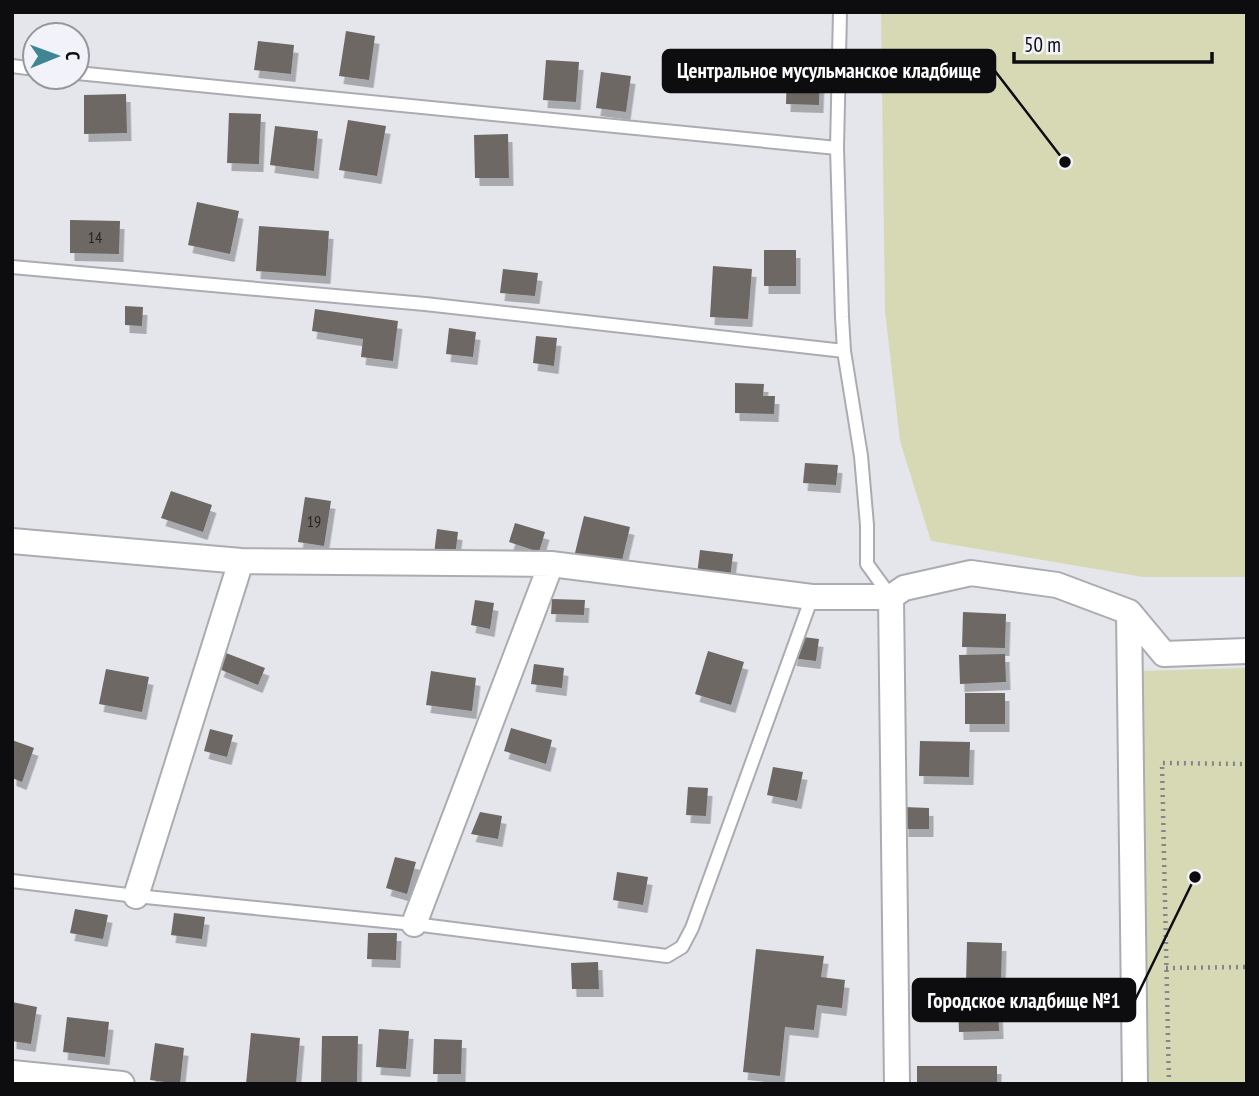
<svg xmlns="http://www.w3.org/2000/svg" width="1259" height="1096" font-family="'PT Sans Narrow',sans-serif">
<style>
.green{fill:#d7d9b5}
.building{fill:#6d6864;filter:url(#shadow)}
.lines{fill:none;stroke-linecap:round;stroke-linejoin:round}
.lane-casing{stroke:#aaacb2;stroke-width:16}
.street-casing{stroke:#aaacb2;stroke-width:28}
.path{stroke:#85868b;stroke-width:4.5;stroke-dasharray:2 5;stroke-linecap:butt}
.lane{stroke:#fff;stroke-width:12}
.street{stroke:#fff;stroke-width:24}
.labels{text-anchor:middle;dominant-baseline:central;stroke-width:6;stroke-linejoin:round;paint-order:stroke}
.number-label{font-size:16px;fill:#252424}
.leader{fill:none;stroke:#0d0d0f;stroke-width:2.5}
.callout-dot{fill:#0d0d0f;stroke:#f2f3fa;stroke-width:2.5}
.callout{fill:#0d0d0f;stroke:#0d0d0f;stroke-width:2.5}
.callout-label{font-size:21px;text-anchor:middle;font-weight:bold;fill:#fff}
</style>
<defs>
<filter id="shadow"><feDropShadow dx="4.5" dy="8" stdDeviation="0" flood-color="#0004"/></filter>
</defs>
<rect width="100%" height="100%" fill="#e4e6ec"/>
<path class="green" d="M881,12H1247V577H1143L931,541L900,441L885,311Z
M1247,668V1084H1144L1141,671Z"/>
<path class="building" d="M346,31L375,36L369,80L339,76Z
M258,41L294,45L291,74L254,70Z
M546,60L579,62L576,102L543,100Z
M601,72L631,76L626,112L596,108Z
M787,72L820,73L819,105L786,104Z
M126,94L127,133L84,134V95Z
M229,113L261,114L259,164L227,163Z
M348,120L386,126L377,176L339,170Z
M275,126L318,131L314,171L270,165Z
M508,134L509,178H475L474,135Z
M197,202L239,211L230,254L188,245Z
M70,220L120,221L119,254L70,253Z
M259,226L329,231L326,276L256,271Z
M764,250H796V286H764Z
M713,266L752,269L748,319L710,317Z
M503,269L538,273L535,296L500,293Z
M125,306L143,307L142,326L125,325Z
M315,309L398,321L393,361L361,357L363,339L312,331Z
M449,328L476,332L473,357L446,354Z
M536,336L557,338L554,366L533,363Z
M735,383L764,384L763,396H775L774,414L735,413Z
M805,463L838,465L836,485L803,483Z
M171,491L212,505L203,532L161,518Z
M305,497L331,501L324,546L298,542Z
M584,516L630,527L620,569L574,557Z
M515,523L545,532L539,552L509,542Z
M437,529L458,532L455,557L434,554Z
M700,550L733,554L729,586L696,583Z
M552,599L585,600L584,615L551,614Z
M475,600L494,603L490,629L471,625Z
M963,612L1006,614L1005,648L962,647Z
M795,636L819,639L816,661L792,658Z
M708,651L744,662L731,705L695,694Z
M226,653L265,668L258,685L219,669Z
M1005,654L1006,682L960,684L959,655Z
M534,664L564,668L562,688L531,684Z
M106,669L149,677L142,712L99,704Z
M431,671L476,678L472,711L426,705Z
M965,693H1005V724H965Z
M511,728L552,740L546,764L504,751Z
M210,729L233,735L227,757L204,751Z
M12,740L34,748L22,782L12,778Z
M920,741L970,742L969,777L919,776Z
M773,767L803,772L797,801L767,795Z
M688,787L708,788L706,816L686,815Z
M904,807L929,808V829H904Z
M480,812L502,816L498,839L471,834Z
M395,857L416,862L407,894L386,888Z
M617,872L648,877L643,905L613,900Z
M75,909L108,915L103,939L70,933Z
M174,913L205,917L202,939L171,935Z
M368,933H397L396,960L367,959Z
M967,942L1002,943L1001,984L966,983Z
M756,949L824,956L821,977L845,980L842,1008L817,1005L814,1030L785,1027L780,1076L743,1072Z
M598,962L599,989H572L571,963Z
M998,1001L999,1031L959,1032L958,1002Z
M12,1002L37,1007L31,1044L12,1041Z
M67,1017L109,1022L105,1057L63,1052Z
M379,1029L409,1031L406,1069L376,1067Z
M251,1033L300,1038L296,1084H246Z
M322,1036H358L357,1084H321Z
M434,1039L462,1040L461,1074H433Z
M155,1043L184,1048L180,1084L150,1080Z
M917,1066H997V1084H917Z"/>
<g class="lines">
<g class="lane-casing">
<path id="lane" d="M840,12L837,148L842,317L844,351L861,456L867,525V564L891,597
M12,66L35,69
M77,73L837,148
M12,267L425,304L844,351
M12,881L136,896L414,924L667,956L682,947L692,928L812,597"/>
</g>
<g class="street-casing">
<path id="street" d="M12,541L241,561L551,564L812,597H891L904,588L971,573L1057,585L1129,612L1164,654L1247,651
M891,597L897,1084
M1129,612L1135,1084
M136,896L241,561
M414,924L551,564
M12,1073L122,1084"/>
</g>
<path class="path" d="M1166,968L1247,967
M1169,1084L1162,763L1247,764"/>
<use href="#lane" class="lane"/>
<use href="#street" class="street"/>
</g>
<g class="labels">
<g class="number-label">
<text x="95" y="237">14</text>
<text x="314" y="521">19</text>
</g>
</g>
<path class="leader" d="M1065 162L995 71M1195 877L1135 1000"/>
<g class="callout-dot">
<circle cx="1065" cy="162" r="7"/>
<circle cx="1195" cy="877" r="7"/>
</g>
<g class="callout">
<rect x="663" y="50" width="332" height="42" rx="7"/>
<rect x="913" y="979" width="222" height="42" rx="7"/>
</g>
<g class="callout-label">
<text x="829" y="78">Центральное мусульманское кладбище</text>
<text x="1024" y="1008">Городское кладбище №1</text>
</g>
<rect width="1259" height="1096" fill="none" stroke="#0d0d0f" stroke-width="28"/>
<g transform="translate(56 56) rotate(89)"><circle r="33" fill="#f2f3fa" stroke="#96979c" stroke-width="2"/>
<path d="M0-5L12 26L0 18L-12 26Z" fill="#408593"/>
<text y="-10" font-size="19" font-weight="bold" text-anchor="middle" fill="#0d0d0f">С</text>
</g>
<path d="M1014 52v10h198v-10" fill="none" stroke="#0d0d0f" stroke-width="3.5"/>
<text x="1024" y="52" font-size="21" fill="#0d0d0f" stroke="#f2f3fa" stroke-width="5" paint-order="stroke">50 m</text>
</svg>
